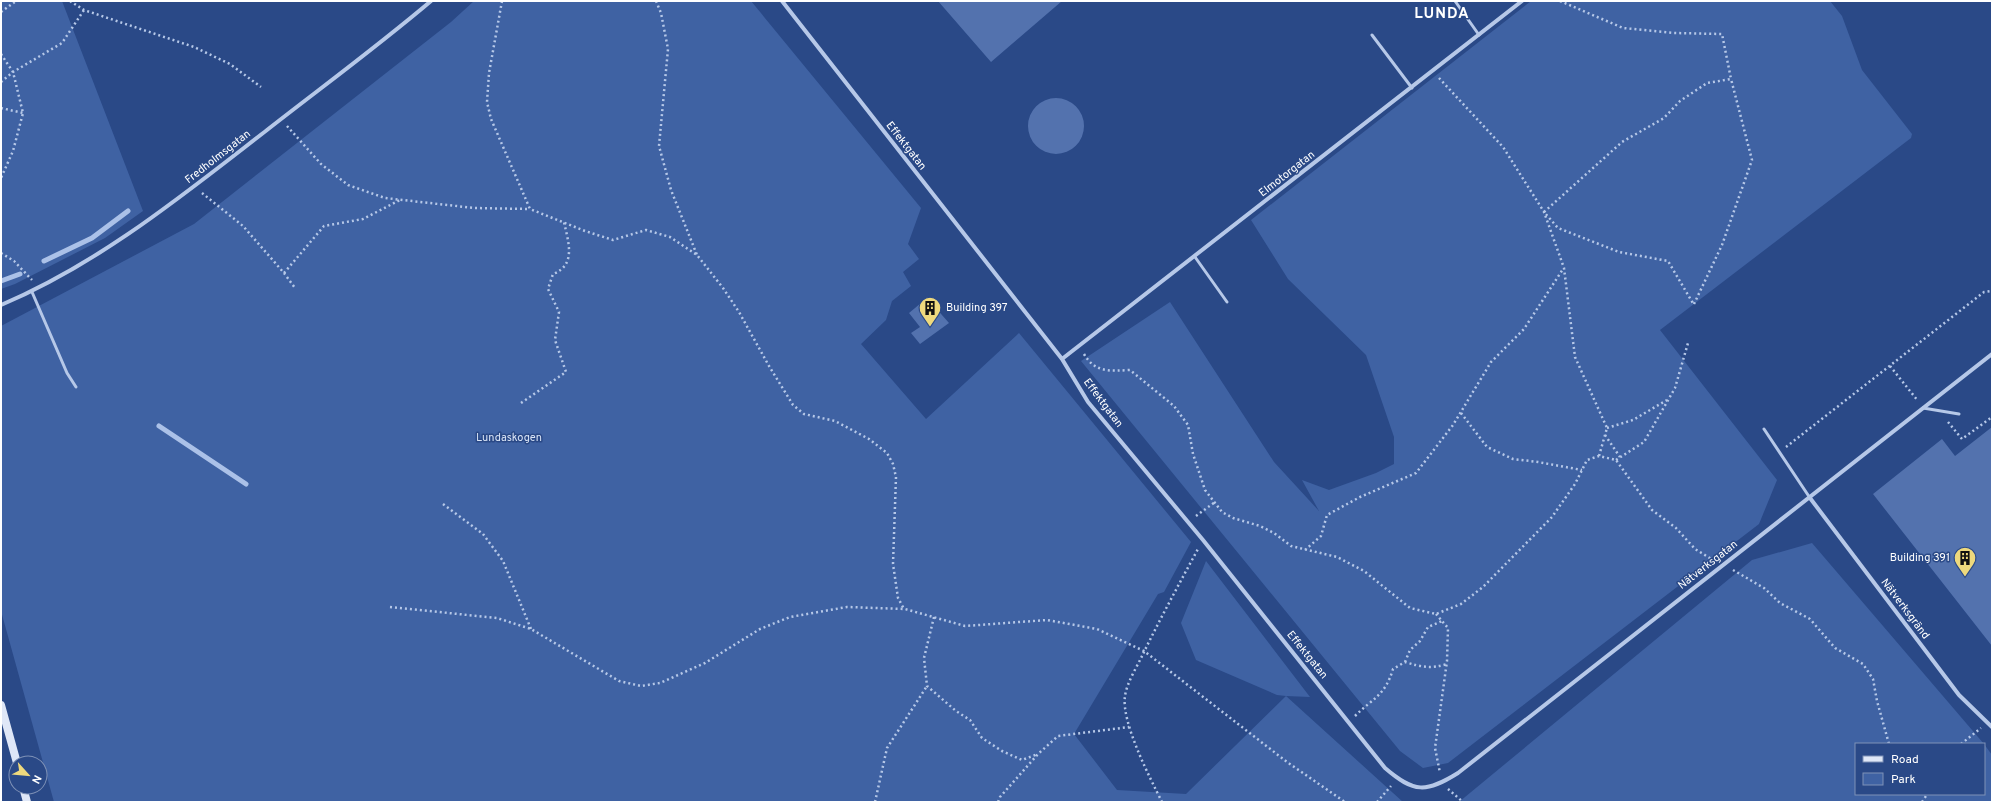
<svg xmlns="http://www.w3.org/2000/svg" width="1993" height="803" font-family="Overpass,sans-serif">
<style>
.green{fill:#3f62a3}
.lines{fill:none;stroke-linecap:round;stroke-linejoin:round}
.stream{stroke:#abc1e8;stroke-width:5}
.building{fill:#5372ae}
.path{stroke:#b6c8e8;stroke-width:2.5;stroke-dasharray:2 3;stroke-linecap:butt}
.lane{stroke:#b6c8e8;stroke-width:3}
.street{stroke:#b6c8e8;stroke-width:4}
.secondary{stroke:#dfe7f7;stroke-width:8}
.labels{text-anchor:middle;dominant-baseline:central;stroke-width:3;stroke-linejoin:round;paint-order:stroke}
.street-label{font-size:11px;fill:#fff;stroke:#2a4987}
.poi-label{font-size:11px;fill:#fff;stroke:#2a4987;text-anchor:start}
.park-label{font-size:11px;fill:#d9e4f6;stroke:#2a4987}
.district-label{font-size:15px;font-weight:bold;letter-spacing:1px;fill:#fff;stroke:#2a4987}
</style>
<rect width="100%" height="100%" fill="#2a4987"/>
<path class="green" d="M1,1H62L143,211L105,238L15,284L1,289Z
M474,1H751L921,208L908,244L919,259L903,272L911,286L892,301L886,320L861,344L926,419L1019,333L1191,542L1164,592L1158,594L1074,734L1117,790L1186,794L1286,696L1277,695L1196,660L1181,623L1206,561L1310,697L1286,696L1403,802H54L1,611V326L194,224L451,22Z
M1531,1H1830L1842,16L1862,70L1912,134L1911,138L1660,330L1777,480L1759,524L1448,763L1423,768L1400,751L1081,361L1170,302L1274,462L1319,511L1302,480L1329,490L1376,473L1394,464V437L1366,355L1288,279L1251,220Z
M1812,543L1984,744H1856V794H1984V744L1992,755V802H1459L1752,560Z"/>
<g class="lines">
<path class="stream" d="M44,261L92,238L128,211
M1,281L20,274
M159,426L246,484"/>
</g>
<path class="building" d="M938,1H1062L991,62Z
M1028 126a28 28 0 1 1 56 0a28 28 0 1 1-56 0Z
M927,298L949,323L920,344L911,333L920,327L909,313Z
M1992,427V646L1873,494L1942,439L1955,456Z"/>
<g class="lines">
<path class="path" d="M70,1L84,10L194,47L230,64L261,87
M502,1L489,73L487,102L491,119L530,209L585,231L613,240L646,230L670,237L697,255L723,288L739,312L769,366L793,405L804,414L835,421L869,439L887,453L893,464L896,477L893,564L898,598L904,609
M656,1L661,13L668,49L659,146L671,190L697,255
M1560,1L1623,28L1674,33L1722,34L1731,79L1707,83L1680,101L1664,118L1622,142L1544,212L1558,228L1619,252L1668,261L1694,305
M1,12L16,1
M1,54L13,72L23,113L13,151L1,178
M1439,78L1503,147L1544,212L1564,268L1575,357L1607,428L1599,456
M1,82L13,72L62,43L84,10
M1,108L23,113
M287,126L321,164L348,185L385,198L474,208L530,209
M202,193L243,226L284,273L295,288
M1,253L14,261L32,280
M284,273L324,226L363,219L400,200
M1694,304L1722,245L1752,160L1731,79
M1084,354C1095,373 1110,371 1130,370L1174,406L1188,425L1193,454L1205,490L1222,512L1233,518L1260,526L1274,533L1291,546L1337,557L1364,571L1410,608L1436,614L1461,604L1483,587L1552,517L1575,484L1587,460L1599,456L1616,460L1652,510L1676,528L1695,549L1713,560
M1890,366L1918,401
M521,403L566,372L555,340L559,312L548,289L553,274C577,265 568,241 564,222
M1461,413L1487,447L1513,459L1538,462L1582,470
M1948,422L1962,439L1992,417
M1607,428L1633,420L1667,400
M1605,435L1620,457
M1786,447L1984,292L1992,291
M1616,460L1644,442L1675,388L1688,343
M443,504L483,534L503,561L531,629
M1196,516L1215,502
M1305,550L1321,536L1327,515L1360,497L1416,473L1453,425L1491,362L1524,329L1563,269
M1733,570L1764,588L1780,603L1810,619L1835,648L1863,664L1873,679L1877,701L1889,744
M390,607L497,618L531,629L619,681L641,686L660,683L705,663L760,629L790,617L847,607L905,609L965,626L1047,620L1097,629L1144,651L1287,762L1345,802
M1436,614L1448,628L1447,661L1435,748L1440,773
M934,617L924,658L927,686L956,711L970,720L982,738L1002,751L1022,760L1038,754
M1405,662L1410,650L1420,641L1428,627L1442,621
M1355,716C1373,698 1385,696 1393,669L1405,662C1421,667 1431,669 1447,664
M1961,744L1981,728
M1448,789L1463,802
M875,802L887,748L927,686
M998,802L1000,797L1038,754L1058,736L1129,727
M1162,802C1150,778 1121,722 1125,696C1127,682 1137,667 1143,654C1160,619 1179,584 1198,549
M1377,802L1391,786
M1922,802L1926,796L1925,794"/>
<path class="lane" d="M1455,1L1479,35
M1372,35L1412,88
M1195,257L1227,302
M32,292L67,373L76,387
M1923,408L1959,414
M1764,429L1810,498"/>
<path class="street" d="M782,1L1062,359L1088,402L1203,540L1385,768C1414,793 1426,793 1458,773L1992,354
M1,305C100,263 183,195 267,130C322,87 378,46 431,1
M1062,359L1522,1
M1810,498L1959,695L1992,727"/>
<path class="secondary" d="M1,705L17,763
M23,787L27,802"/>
</g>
<defs>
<g id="building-pin" transform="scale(1.15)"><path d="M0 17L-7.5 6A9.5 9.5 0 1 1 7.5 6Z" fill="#eed97d" stroke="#2a4987"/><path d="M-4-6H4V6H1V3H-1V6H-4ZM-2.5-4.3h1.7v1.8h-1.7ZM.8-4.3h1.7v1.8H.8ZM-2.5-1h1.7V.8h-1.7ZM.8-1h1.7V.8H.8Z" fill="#111"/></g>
</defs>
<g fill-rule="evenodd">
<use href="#building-pin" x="930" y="308"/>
<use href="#building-pin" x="1965" y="558"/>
</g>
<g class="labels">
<g class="street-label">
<text transform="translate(906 146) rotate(52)">Effektgatan</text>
<text transform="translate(218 157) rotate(-38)">Fredholmsgatan</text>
<text transform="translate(1287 174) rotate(-38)">Elmotorgatan</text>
<text transform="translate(1103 403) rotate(53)">Effektgatan</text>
<text transform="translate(1708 565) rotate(-38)">Nätverksgatan</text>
<text transform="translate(1905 609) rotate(53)">Nätverksgränd</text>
<text transform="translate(1307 655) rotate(51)">Effektgatan</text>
</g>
<g class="poi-label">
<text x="946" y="308">Building 397</text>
<text x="1950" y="558" text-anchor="end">Building 391</text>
</g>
<g class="park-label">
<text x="509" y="438">Lundaskogen</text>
</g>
<g class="district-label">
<text x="1442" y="14">LUNDA</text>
</g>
</g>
<rect width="1993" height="803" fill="none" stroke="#ffffff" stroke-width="4"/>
<rect x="1855" y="743" width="130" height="52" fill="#2a4987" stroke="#7f92b7"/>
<rect x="1863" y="756" width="20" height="6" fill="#dfe7f7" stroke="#7f92b7"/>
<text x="1891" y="763" font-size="12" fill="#ffffff">Road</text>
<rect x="1863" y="773" width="20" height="12" fill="#3f62a3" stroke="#7f92b7"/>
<text x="1891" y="783" font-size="12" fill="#ffffff">Park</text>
<g transform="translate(28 775) rotate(117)"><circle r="19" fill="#2a4987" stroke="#7f92b7"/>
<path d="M0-3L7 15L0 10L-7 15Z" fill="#eed97d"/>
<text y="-6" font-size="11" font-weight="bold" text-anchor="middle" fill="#ffffff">N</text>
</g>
</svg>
